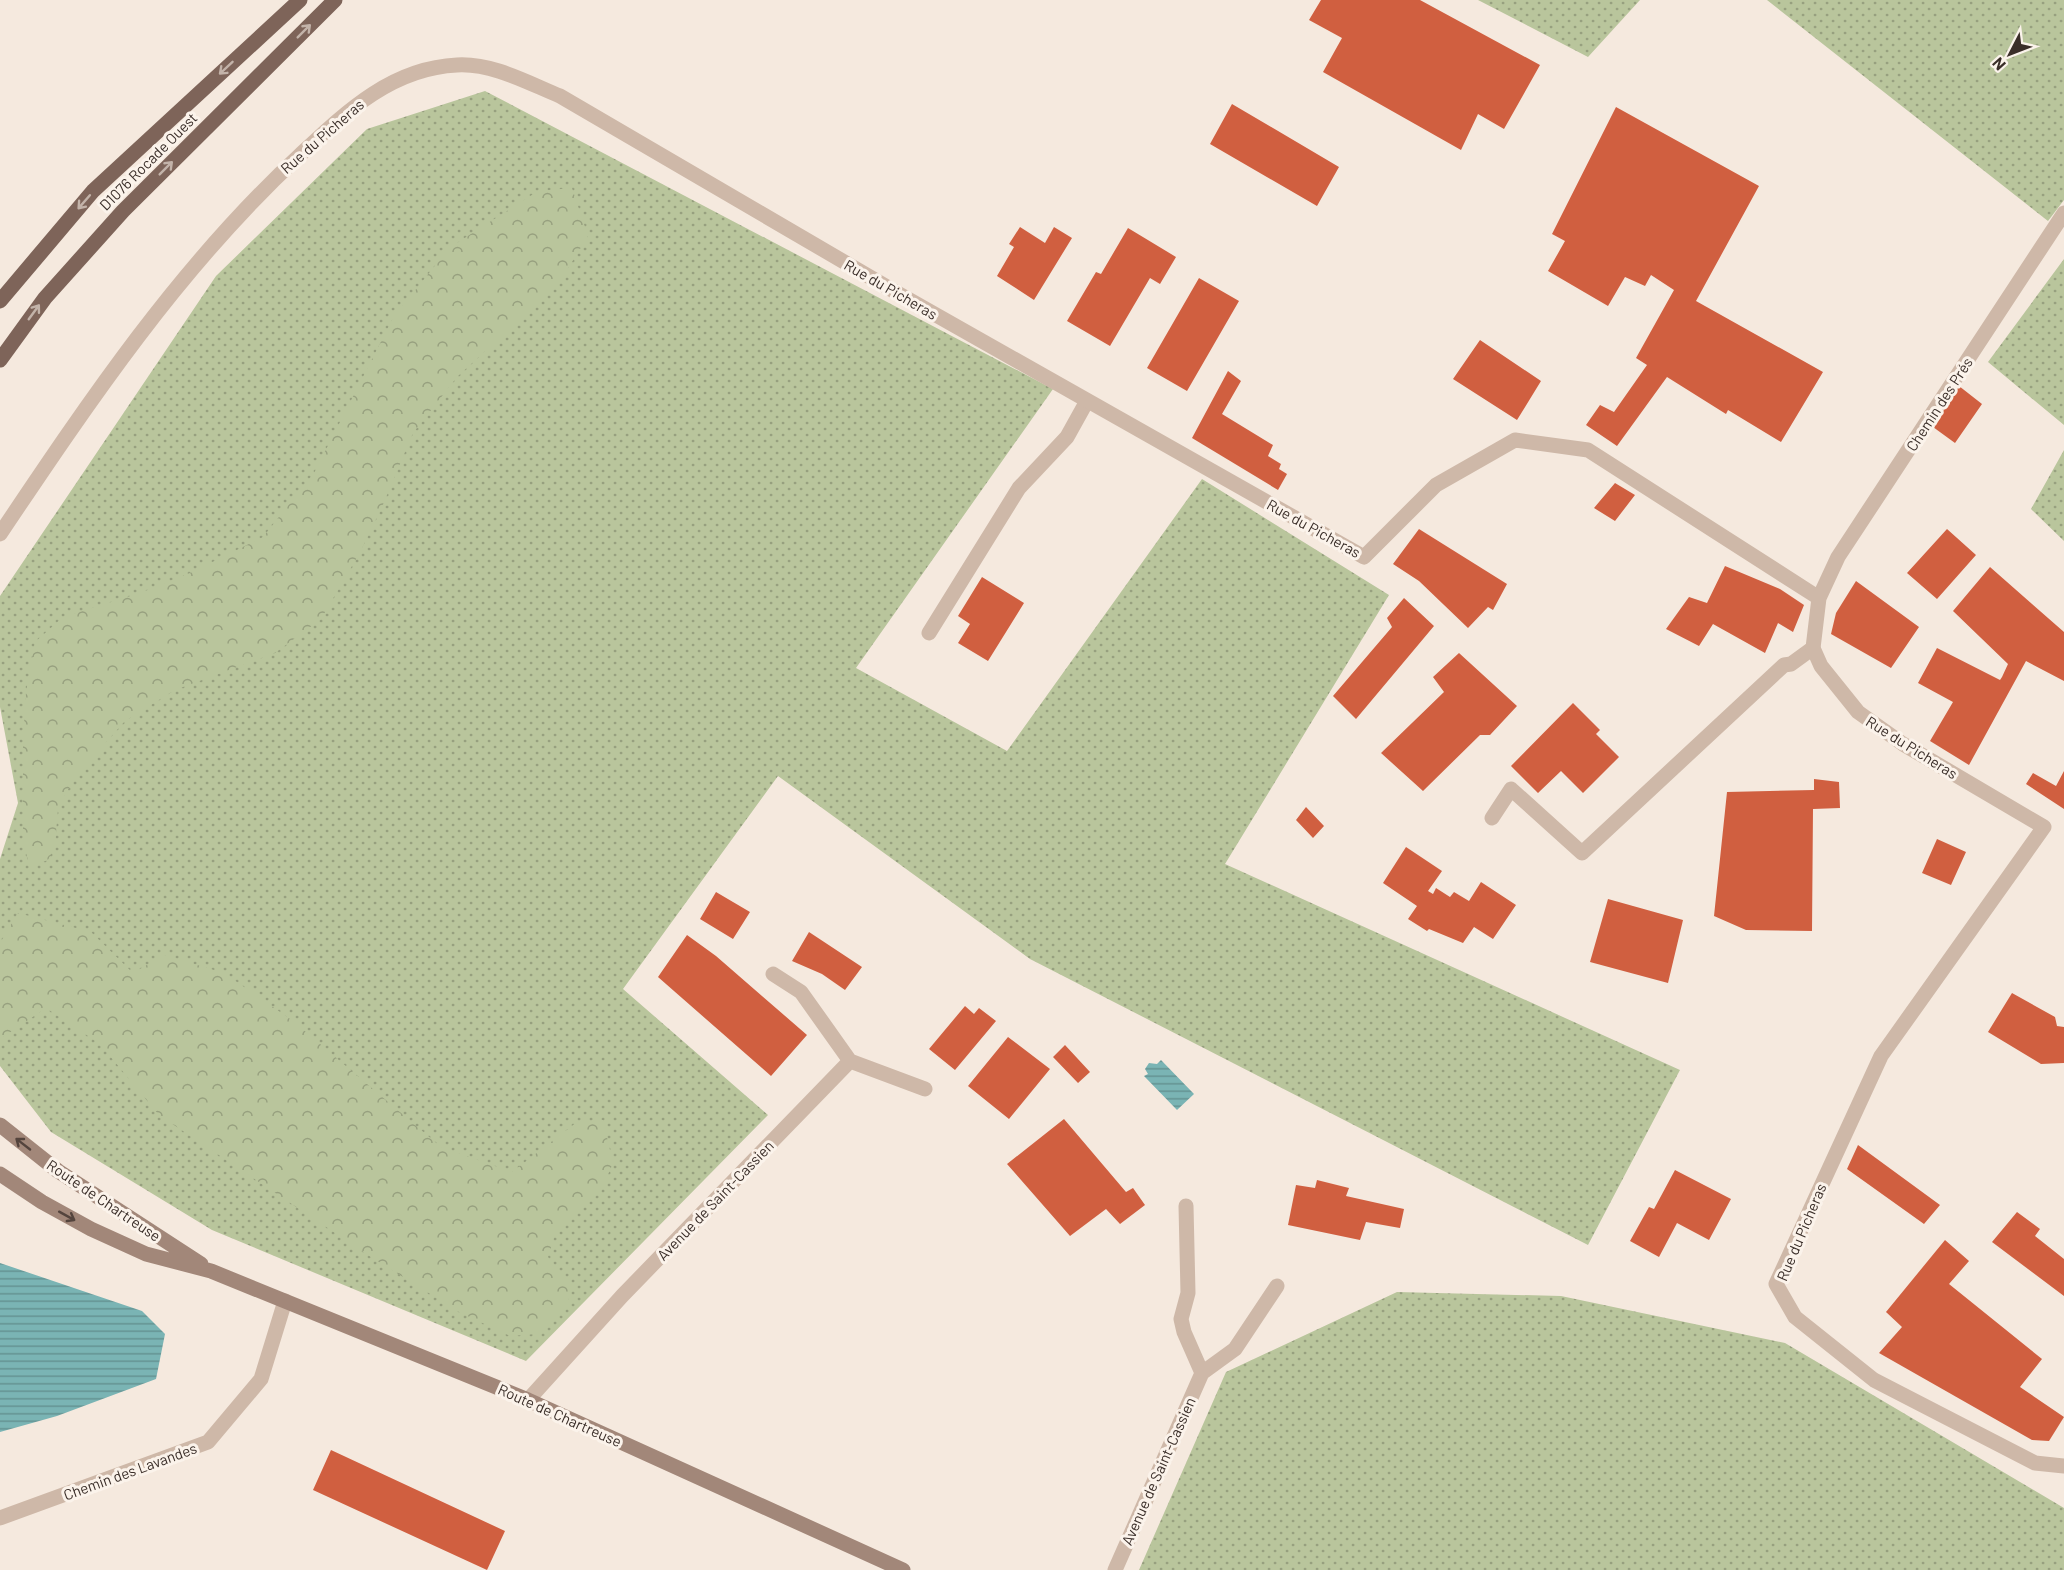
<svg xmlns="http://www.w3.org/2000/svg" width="2064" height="1570" font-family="Barlow,sans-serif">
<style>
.grass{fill:url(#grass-dots)}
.forest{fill:url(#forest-crowns)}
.water{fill:url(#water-rules)}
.building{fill:#d05f40}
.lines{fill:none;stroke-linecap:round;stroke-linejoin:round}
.service{stroke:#ceb8a8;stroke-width:15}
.minor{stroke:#ceb8a8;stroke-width:15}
.secondary{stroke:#a28779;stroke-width:15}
.primary{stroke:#7e6459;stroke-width:15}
.oneway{stroke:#c3b3a9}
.oneway2{stroke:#54443d}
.labels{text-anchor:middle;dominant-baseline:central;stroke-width:6;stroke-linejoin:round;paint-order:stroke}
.street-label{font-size:15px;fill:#3a2e29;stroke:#fbf3eb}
</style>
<defs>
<pattern id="grass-dots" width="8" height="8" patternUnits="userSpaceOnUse" patternTransform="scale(1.5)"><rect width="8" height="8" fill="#b9c59c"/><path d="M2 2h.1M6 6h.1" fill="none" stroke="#97a07f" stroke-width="1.8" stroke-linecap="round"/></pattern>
<pattern id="forest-crowns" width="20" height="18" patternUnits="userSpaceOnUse" patternTransform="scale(1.5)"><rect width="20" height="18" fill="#b9c59c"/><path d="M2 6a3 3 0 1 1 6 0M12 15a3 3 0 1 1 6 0" fill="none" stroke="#97a07f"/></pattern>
<pattern id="water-rules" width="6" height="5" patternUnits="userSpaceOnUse" patternTransform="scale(1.5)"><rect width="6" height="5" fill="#7ab4b4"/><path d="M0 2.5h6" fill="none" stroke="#659392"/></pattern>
</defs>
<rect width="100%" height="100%" fill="#f5e9de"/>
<path class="grass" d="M1478,0H1640L1588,57Z
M1767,0H2064V200L2048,221Z
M485,91L1053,389L856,668L1007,751L1202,479L1389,595L1225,864L1680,1070L1588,1245L1030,959L778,776L623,989L768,1115L526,1361L212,1230L51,1132L0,1066V859L18,803L0,707V596L216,276L367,129Z
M2064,259V425L1988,362Z
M2064,450V541L2031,509Z
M1397,1292L1561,1296L1785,1343L2064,1508V1570H1139L1226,1372Z"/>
<path class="forest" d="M572,188L588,236L559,283L457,377L413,433L382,507L359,554L321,619L275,653L175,690L125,721L75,777L58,808L55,846L48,860L29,867L23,837V741L26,692L35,642L63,617L140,593L190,573L263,537L314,473L393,318L449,248L538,191Z
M18,913L91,932L133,973L164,955L224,973L293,1021L441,1147L512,1172L577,1122L603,1120L613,1163L601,1191L555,1234L548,1257L571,1285L568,1304L537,1334L510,1336L459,1312L371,1257L159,1115L100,1044L46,1008L0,1039V943Z"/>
<path class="water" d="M1161,1060L1194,1094L1177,1110L1144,1076L1148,1074L1145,1069L1149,1063L1157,1064Z
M0,1263L142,1311L165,1334L156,1379L57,1416L0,1432Z"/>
<path class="building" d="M1321,0H1420L1540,65L1504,129L1478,114L1461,150L1323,72L1342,38L1309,20Z
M1232,104L1339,167L1317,206L1210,144Z
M1616,107L1759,186L1696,301L1823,372L1781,442L1728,410L1726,414L1667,377L1617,446L1586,425L1600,405L1614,412L1647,365L1636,358L1674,290L1651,275L1645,286L1625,277L1608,306L1548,271L1565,241L1552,234Z
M1020,227L1045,243L1054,227L1072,238L1034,300L997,276L1014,247L1009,244Z
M1128,228L1176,257L1160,284L1150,278L1110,346L1067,321L1096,272L1101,274Z
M1199,278L1239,301L1187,391L1147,368Z
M1480,340L1541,381L1517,420L1453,379Z
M1228,371L1241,381L1222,414L1273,445L1268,456L1281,464L1279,469L1287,474L1278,490L1192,438Z
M1959,386L1982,404L1955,443L1933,427Z
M1615,483L1635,495L1615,521L1594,508Z
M1419,529L1507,584L1493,610L1488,607L1468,628L1419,581L1393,564Z
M1947,529L1976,555L1937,599L1907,573Z
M1725,566L1780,589L1804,605L1793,632L1778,623L1765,653L1713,624L1699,646L1666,629L1689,597L1707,603Z
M1990,567L2064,632V681L2026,661L1969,765L1930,741L1953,702L1918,683L1937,648L2000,680L2002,677L2008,664L1953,611Z
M982,577L1024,603L988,661L958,643L970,624L958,616Z
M1856,581L1919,627L1891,668L1831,634L1836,613Z
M1404,598L1434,626L1356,719L1333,696L1392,627L1387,618Z
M1459,653L1517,706L1490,735H1480L1423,791L1381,753L1444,692L1433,677Z
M1573,703L1600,730L1596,734L1619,757L1583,793L1561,771L1538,793L1511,766Z
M2064,771V809L2026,784L2033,773L2056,786Z
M1814,779L1839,782L1840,808L1813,809L1812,931L1746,930L1714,916L1727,792L1814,790Z
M1306,807L1324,826L1313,838L1296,820Z
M1937,839L1966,852L1951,885L1922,873Z
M1406,847L1442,871L1428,891L1433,894L1436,888L1450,897L1454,892L1469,901L1481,882L1516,905L1493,939L1474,927L1463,943L1429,929L1427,931L1408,919L1417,906L1383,883Z
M716,892L750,912L733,939L700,919Z
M1608,899L1683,920L1668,983L1590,962Z
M809,932L862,967L845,990L822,974L792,961Z
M687,935L716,956L807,1035L771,1076L658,977Z
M2012,993L2055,1017L2057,1026L2064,1027V1063L2041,1064L1988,1032Z
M965,1006L974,1014L979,1008L996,1021L955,1070L929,1049Z
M1008,1037L1050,1069L1009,1119L968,1086Z
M1065,1045L1090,1072L1078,1083L1053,1057Z
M1064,1119L1126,1192L1133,1188L1145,1205L1120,1224L1106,1209L1070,1236L1007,1164Z
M1858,1145L1940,1205L1924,1224L1847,1169Z
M1675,1170L1731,1199L1709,1240L1677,1223L1659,1257L1630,1241L1649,1207L1654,1209Z
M1317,1180L1349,1188L1346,1196L1404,1209L1400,1228L1366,1222L1360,1240L1288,1225L1296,1185L1315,1188Z
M2017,1212L2040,1229L2035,1236L2064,1259V1296L1992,1242Z
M1945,1240L1969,1261L1949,1284L2042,1359L2020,1387L2064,1417L2049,1441L2032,1440L1879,1353L1902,1327L1886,1312Z
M331,1450L505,1531L487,1570L313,1490Z"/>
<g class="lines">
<path class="service" d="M929,633L1019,488L1067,437L1087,401
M1492,818L1511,789L1582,853L1784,665L1791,664L1813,648
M773,974L801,992L850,1061
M1186,1206L1188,1293L1181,1319L1184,1332L1202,1373L1235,1349L1277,1286
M528,1400L622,1296L850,1061L925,1089
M1115,1570L1202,1373"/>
<path class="minor" d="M2064,213L1838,557L1819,598L1813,648L1821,666L1858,712L1903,744L2044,827L1881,1056L1776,1284L1795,1317L1874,1380L2035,1463L2064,1466
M0,534C90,400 180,266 300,155C345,113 391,68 457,65C493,63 528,83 560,96L899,294L1364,557L1436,485L1515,440L1588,450L1819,598
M0,1518L208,1442L261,1379L285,1301"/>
<path class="secondary" d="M0,1125L58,1171L201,1264
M0,1174L42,1202L91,1229L146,1254L211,1271L528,1400L903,1570"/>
<path class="primary" d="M0,301L93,191L300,0
M0,360L45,298L123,211L335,0"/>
</g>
<defs><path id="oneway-shaft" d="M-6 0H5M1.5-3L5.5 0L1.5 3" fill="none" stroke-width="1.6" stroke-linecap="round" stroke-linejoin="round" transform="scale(1.5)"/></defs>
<g class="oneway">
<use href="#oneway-shaft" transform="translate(304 31) rotate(-45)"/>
<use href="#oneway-shaft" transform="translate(226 68) rotate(137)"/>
<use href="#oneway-shaft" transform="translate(166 168) rotate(-45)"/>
<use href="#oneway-shaft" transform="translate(84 202) rotate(131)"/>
<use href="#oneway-shaft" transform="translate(34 312) rotate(-54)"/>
</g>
<g class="oneway2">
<use href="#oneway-shaft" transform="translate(23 1144) rotate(-142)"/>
<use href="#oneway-shaft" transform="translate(67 1216) rotate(29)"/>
</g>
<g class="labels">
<g class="street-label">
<text transform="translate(322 136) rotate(-41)">Rue du Picheras</text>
<text transform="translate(148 161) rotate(-45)">D1076 Rocade Ouest</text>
<text transform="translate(891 289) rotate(30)">Rue du Picheras</text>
<text transform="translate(1939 404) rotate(-57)">Chemin des Prés</text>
<text transform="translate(1314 528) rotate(29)">Rue du Picheras</text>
<text transform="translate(1912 747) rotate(32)">Rue du Picheras</text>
<text transform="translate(104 1200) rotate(34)">Route de Chartreuse</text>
<text transform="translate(715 1200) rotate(-46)">Avenue de Saint-Cassien</text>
<text transform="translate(1801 1232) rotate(-67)">Rue du Picheras</text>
<text transform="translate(560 1415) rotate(24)">Route de Chartreuse</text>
<text transform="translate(130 1471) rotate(-20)">Chemin des Lavandes</text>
<text transform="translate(1158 1471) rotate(-66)">Avenue de Saint-Cassien</text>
</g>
</g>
<g transform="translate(2010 54) rotate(228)" stroke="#fbf3eb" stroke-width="4.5" paint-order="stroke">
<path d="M0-4.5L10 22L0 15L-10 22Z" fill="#3a2e29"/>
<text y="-9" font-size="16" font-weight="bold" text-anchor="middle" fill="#3a2e29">N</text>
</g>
</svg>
